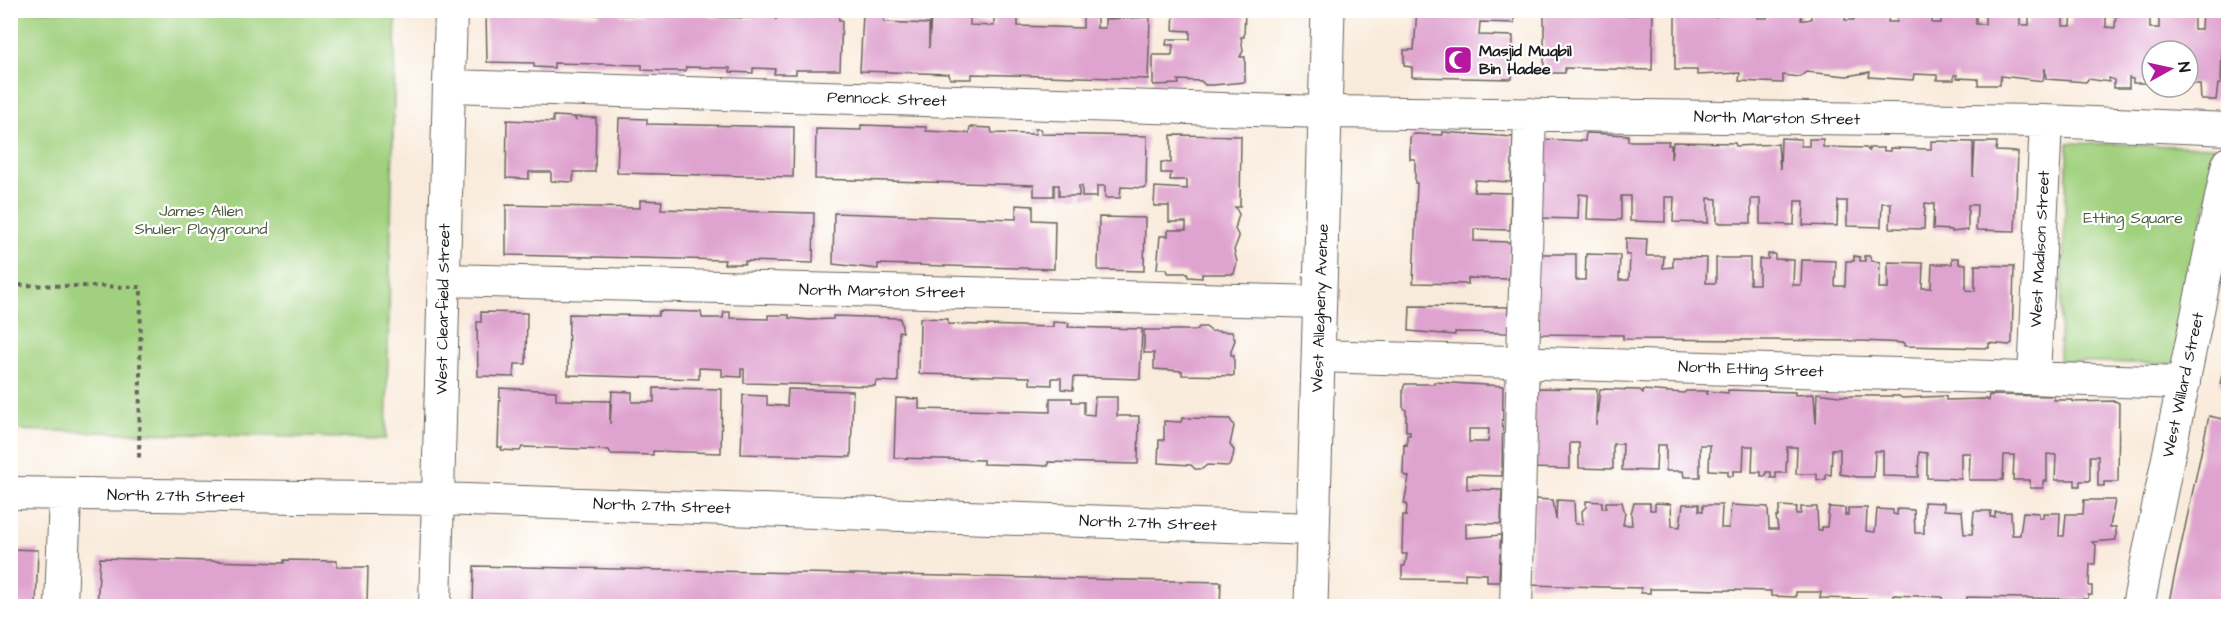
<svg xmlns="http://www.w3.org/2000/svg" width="2239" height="617" font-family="'Architects Daughter',sans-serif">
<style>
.green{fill:#a1d17f;stroke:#5e764e;stroke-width:1.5}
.building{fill:#dfa3cf;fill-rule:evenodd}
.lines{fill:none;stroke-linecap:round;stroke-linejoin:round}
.minor-casing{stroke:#69645f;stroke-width:34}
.major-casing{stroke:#69645f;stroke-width:35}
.path{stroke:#69645f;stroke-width:4;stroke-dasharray:4.5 4.5;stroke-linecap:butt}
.minor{stroke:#fff;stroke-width:32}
.major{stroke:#fff;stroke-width:33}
.labels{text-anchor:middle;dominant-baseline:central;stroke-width:4.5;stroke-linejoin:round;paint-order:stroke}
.poi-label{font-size:16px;font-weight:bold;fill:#1c1c1c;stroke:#fff;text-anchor:start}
.street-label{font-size:16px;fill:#1c1c1c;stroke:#fff}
.park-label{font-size:16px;fill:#4b5b3f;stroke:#fff}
</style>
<rect width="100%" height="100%" fill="#fff"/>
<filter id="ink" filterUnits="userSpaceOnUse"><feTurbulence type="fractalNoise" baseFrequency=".0167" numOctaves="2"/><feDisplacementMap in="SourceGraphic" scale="12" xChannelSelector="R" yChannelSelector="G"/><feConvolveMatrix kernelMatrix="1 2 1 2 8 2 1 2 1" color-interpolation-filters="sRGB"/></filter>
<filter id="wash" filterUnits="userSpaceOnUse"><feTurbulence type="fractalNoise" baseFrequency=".008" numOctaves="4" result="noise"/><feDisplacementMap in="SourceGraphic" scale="24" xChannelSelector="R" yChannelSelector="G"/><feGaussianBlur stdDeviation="1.35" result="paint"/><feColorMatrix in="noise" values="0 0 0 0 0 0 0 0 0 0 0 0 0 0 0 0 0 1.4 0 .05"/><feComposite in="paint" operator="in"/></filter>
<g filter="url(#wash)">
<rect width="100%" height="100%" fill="#f9ebdb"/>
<path class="green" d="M10,11H396L386,439L11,430Z
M2068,143L2217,147L2175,364L2059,361Z"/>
<g id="blocks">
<path class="building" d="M488,10L600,15V10H620V15H642V10H710L709,17L754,18V10H775L776,20L777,10H798L799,18V10L838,11L839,20H842L840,70H796V74H774L775,69L753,68V73L730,72V68L686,67L685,71H664L642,70V65L554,63V68L534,67V63L487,62L486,13Z
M994,10L1018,11V26L1083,28V17L1097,18V28H1105V19L1150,17L1148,79L972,74V79H950L949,74L860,71L863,13L884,14V22L929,24V48L931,14L970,15V25L994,26Z
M1174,10H1245L1244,37H1241L1243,51L1240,57H1245V82L1213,85H1205L1201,81L1178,80L1179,84L1153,85V55H1172L1173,45H1166L1167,39H1190V31L1173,30Z
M1417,10H1514V23L1480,22L1479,35L1513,36L1512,79L1412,77V67L1404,66V50H1414Z
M1544,10H1584V13L1589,14L1593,13V10H1627V15H1636L1637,10H1653L1652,70L1565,68V73H1544Z
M1680,10H1715V17L1722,15L1724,10H1758V18H1767V10H1802L1801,20H1807L1811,19V10H1845V20H1854V10H1889L1888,22H1897L1898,10H1932V23H1941V10H1976V24H1985V10H2020V25H2029V10H2063V26H2071L2072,10H2106V27L2115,28L2116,10H2150V28H2159V10H2194V29H2201L2202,10H2223L2221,84H2218L2216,100H2201L2200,84H2188V51H2152V83H2133V79L2129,78V88H2114V80L2109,78V82L2088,79L2086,82L2046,79L2045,68L2043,81L2001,76L2000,85H1978V79L1957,78V75H1954V80H1937V75L1914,74L1913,80L1869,77L1870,72L1847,76L1806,72L1800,77L1783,75V83L1739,81L1740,73L1697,75V70H1675V16H1680Z
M553,116L574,117L576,121L575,117L596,118L595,172H574L573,182L551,181V172H529V179L506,178L507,120L553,122Z
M619,118L647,119V124L794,127L793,177L617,173Z
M861,125L926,127V131L969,133L970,127L991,128L992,133L1036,134L1035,129H1041V134L1147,136L1146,188L1121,187L1120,198H1105V186H1097V197H1082V186H1079V196H1059V185H1054V196H1034V185L815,179L816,129L861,130Z
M1442,132L1513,137L1511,182L1475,180L1474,192L1511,193L1510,230L1474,229V241L1510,242L1509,279L1468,278V284L1413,283L1417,183H1415V159H1410V137L1414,134L1443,135Z
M1586,133L1628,135V141H1669L1668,145H1671V159L1673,142L1735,143L1736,146L1778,144L1780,169L1781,138L1801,139V146H1809V139H1823V147L1866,148L1869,151V148H1884V151H1890V148L1931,149V141L1973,142V177L1975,142H1997L1996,151L2018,152L2015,231L1976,230L1977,205H1968V230L1952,232V230L1933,229L1934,204L1925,203L1924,229L1890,228L1891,203H1882L1881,227L1847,226V201H1838L1837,226L1803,225L1804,201H1795L1794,225L1760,224V199H1751V223H1717V199L1708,198V223L1673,222L1674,197H1665V222L1630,221V196H1621V220L1587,219L1588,195L1579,194L1578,219L1539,218L1541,139L1585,141Z
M1171,135L1241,136L1240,207H1235L1239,214L1235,229L1239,237L1234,250L1237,262L1234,274H1202V278L1188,277L1187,273H1168L1167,269H1157L1160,236H1168V230H1186V222H1169V206H1154L1155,187L1187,189V180H1170L1171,173H1161V162L1171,163Z
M640,200L662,201L661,209L814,213L813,263L745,261V264H724L725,260L506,255V205L640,208Z
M1016,205L1033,206V220L1055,221L1054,269L878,264V269L833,264L834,213L1016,219Z
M1099,217L1145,218L1144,271L1098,270Z
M1626,238L1647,239L1646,256H1664L1663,268L1673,267V257L1707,258L1706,283H1716V258H1750V284H1759V259H1768V254H1775V259L1794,260L1793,285H1801L1802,260L1836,261L1835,286H1845L1846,261H1854V256L1860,257V261H1865L1864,256H1870L1871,261L1880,262L1879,288H1888V262L1923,263L1922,288H1931L1932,264H1952V258H1959V264H1966V290L1975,291V265L2014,266L2012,343L2009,345L1989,343V348L1904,346V343L1862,341L1623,339V335L1537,334V254H1576V280H1585L1586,254L1620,255L1619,280H1629L1630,255H1626Z
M1410,306L1508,307V333L1455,332V335L1409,331Z
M659,311L701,312L702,318H723L724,312H730V318L768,319V315H789V318L810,320L833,319V316L900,318L903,332L899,331L898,382L876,381L875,386L744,383V369H741V377L722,376V369L699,368V379L568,375L569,314L658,316Z
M481,312L527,313L526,364H515L514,377L478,376L477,322H481Z
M920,318L948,319V324L1053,327V322L1069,323L1068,327L1142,329L1140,379L1074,377L1073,390L1061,389V378H1052V385L1030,384V377L919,374Z
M1199,327H1206L1211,331L1232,332L1235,340L1231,351V355H1234V376L1182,375V371L1154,369V353H1144V330H1197Z
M2227,352H2228V386L2220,384Z
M1434,382L1503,386L1502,476L1467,475V489L1502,490L1501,524L1466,523V538L1501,535L1500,547H1505L1504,554H1500L1499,582H1487V574L1465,573V580L1402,579V566H1405L1407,554H1402L1403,515L1406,516L1407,504H1404L1409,477L1403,474L1404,444L1407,445V435H1410V431H1406V410L1403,407V389L1405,384H1434ZM1469,429H1489L1488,442H1469Z
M500,388L556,391V400L610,401V424L612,391L632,392V402H654V388L722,389L721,453L653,451V455L611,454L609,450L522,447L520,451L501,450L502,447H498Z
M1534,388L1597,389L1596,425L1600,389L1640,390L1643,393V390L1684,393L1686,391H1705L1707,395V391L1728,393V390L1795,392V395L1814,394L1816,424L1817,393L1839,396H1899L1902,398L1946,396V400L1986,399L1988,401L1989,395L2054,396V400H2073V402L2115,401L2119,403L2118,482H2104V486H2098V456H2090V481H2080V486H2075V480H2055L2056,455L2047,454V481H2043V488H2030V480H2013L2014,455H2004L2003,480H1969L1970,453H1961V479L1927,478V453L1919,452L1918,477L1883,476V451H1875L1874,477H1858L1840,474V449H1832L1831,475L1826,474V479L1817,480V474H1796L1797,447H1787L1786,473H1776V478H1771V472H1766V476H1761V472H1752L1753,446H1744L1743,471H1733V476H1728V471L1709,470L1710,445H1700V477H1684L1683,471H1666V445H1657L1656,471L1622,470L1623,444H1613V469L1579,468V443H1570V469L1530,468Z
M788,389L853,391L851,457L741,454L743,395L767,396V405L787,406Z
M1095,397H1117V416H1139L1138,464L1048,462V466L1027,465L983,464V460L894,458L896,398L919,399V409L1050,412V398H1072V402H1084V414L1094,415Z
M2209,416L2228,420V573L2221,606H2168Z
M1182,418L1230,419L1234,426L1230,445L1234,450L1233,457L1229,466L1207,465L1202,469H1195L1191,465L1158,463L1159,440H1164V421L1181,422Z
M1534,499L1553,500L1556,520L1557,500L1574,501L1575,524H1583L1582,511L1586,507V501L1602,502V508H1606V502H1622L1625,513L1623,525H1632L1631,513L1634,503H1650V510H1655V503L1671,504L1672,526L1680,527L1683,504H1699V511H1703V505H1722L1721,528H1729L1731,505L1768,507L1769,529H1778L1776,517H1778L1780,506L1797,507L1796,514H1801V507H1817L1818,530H1822V527H1827L1829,507L1845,508V515H1848V508H1867L1866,531L1875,532L1877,509L1893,510V514L1897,515V509L1914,510L1915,533H1924V502L1944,503V510L1962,511L1964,534H1972L1974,511H1991L1990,517H1995V512H2011L2012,535H2020L2023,512L2039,513V518H2043V513H2060L2059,536H2064L2066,514H2083L2084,500H2115L2110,527H2116V540L2092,542L2096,545L2095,564H2090L2089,586H2092V595H2088V599L1967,597L1966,601H1942V597L1893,595V600L1820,598L1821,592H1796V597L1771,596V591L1675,589H1650V593H1641V588L1529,585Z
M10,549L38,550L36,606H10Z
M100,558L284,563V560L337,561V567H368L367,606H97Z
M474,566L1221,582L1220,606H473Z"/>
</g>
</g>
<g filter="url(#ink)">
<use href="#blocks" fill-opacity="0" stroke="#69645f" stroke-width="1.5"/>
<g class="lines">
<g class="minor-casing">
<path id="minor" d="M449,86L1325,112L2046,121L2228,129
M444,280L1320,302
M1318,356L2184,383
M2034,377L2046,121
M10,493L438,499L1313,529
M61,606L65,495
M435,606L451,10
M1516,606L1530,114
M2138,606L2228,163"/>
</g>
<g class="major-casing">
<path id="major" d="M1311,606L1328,10"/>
</g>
<path class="path" d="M10,285L141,287L139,462"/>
<use href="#minor" class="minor"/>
<use href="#major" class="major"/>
</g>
</g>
<defs>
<g id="mosque-square" transform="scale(1.5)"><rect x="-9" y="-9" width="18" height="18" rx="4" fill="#b5179e" stroke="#fff"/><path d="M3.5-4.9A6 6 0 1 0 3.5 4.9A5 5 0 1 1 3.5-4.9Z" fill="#fff"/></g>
</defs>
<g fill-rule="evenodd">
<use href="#mosque-square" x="1458" y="60"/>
</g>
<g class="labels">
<g class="poi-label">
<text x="1479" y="51">Masjid Muqbil<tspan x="1479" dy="18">Bin Hadee</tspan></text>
</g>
<g class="street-label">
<text transform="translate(887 99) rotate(2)">Pennock Street</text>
<text transform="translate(1777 118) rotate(1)">North Marston Street</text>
<text transform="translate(2040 249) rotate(-87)">West Madison Street</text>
<text transform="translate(882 291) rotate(1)">North Marston Street</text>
<text transform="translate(1320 308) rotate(-88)">West Allegheny Avenue</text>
<text transform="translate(443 309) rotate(-89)">West Clearfield Street</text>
<text transform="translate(1751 369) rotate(2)">North Etting Street</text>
<text transform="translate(2183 385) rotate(-78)">West Willard Street</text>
<text transform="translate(176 496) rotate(1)">North 27th Street</text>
<text transform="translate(662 506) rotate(2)">North 27th Street</text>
<text transform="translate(1148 523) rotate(2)">North 27th Street</text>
</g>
<g class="park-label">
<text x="201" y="211">James Allen<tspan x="201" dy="18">Shuler Playground</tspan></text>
<text x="2133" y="218">Etting Square</text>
</g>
</g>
<rect width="2239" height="617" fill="none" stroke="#fff" stroke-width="36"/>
<g transform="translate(2170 69) rotate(82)"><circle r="28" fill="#ffffff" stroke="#a4a4a4" stroke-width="1.5"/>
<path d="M0-4.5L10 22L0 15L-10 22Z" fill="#b5179e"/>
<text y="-9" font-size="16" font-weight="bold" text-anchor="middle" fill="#1c1c1c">N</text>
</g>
</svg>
